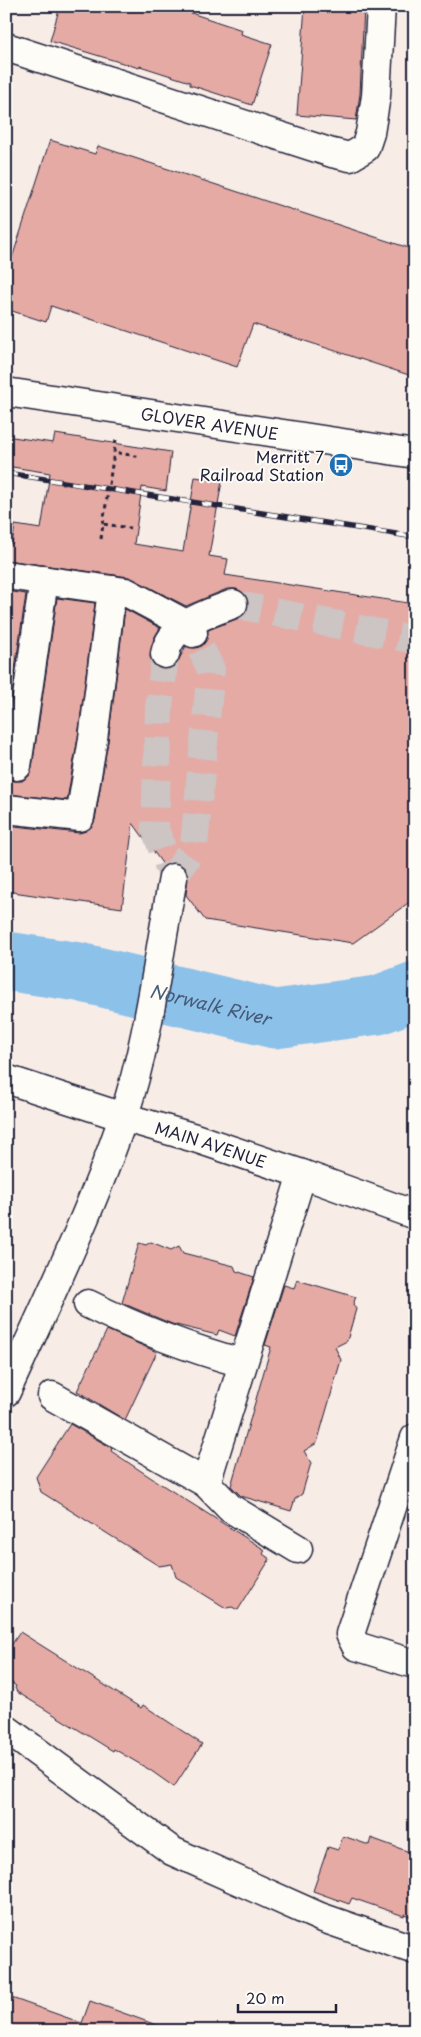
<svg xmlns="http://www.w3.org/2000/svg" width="421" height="2037" font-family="'Playpen Sans',sans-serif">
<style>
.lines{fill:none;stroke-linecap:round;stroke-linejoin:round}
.river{stroke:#8cc1e9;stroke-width:59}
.building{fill:#e5aaa4;stroke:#22223b}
.minor-tunnel{stroke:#cdc4c4;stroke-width:28;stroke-dasharray:28 14;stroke-linecap:butt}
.minor-casing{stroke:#22223b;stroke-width:31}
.major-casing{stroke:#22223b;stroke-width:31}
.path{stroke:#22223b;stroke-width:3;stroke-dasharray:4 4;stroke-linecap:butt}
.minor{stroke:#fdfcf7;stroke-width:28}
.major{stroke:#fdfcf7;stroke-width:28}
.rail-casing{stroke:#22223b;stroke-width:5.5}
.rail{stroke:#fdfcf7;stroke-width:4;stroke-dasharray:11;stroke-linecap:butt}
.path-bridge{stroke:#22223b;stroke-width:3;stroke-dasharray:4 4;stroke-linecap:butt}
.labels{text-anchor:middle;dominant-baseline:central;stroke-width:4;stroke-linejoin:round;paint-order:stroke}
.street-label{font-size:16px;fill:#22223b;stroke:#fdfcf7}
.poi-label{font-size:16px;fill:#22223b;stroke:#fdfcf7;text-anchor:end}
.water-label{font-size:18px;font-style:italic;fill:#475a78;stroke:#fdfcf7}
</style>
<rect width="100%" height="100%" fill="#f8ece6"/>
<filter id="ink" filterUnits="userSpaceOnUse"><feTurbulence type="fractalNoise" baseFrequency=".02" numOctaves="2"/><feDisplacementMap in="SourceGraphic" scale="10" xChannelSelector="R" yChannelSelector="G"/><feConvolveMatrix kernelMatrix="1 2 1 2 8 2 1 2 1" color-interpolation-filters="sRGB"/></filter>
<g filter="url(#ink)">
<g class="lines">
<path class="river" id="s1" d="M6,961L79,972L275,1019L378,1005L415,991"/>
</g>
<path class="building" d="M60,6H178L191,11V13L242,30L241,34L272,44L252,105L190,85V82L140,66L139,68L50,41Z
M305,6H364L360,94L356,120L297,115Z
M50,140L95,154L98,146L415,250V377L253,324L237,367L51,306L46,322L6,309V277Z
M55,434L171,452L166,491L142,487L134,544L183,552L195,477L222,481L209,556L228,559L225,575L415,604V898L353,943L205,920L186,895L188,873L183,866L175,863L164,866L133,823L122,908L6,891V825L79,833L86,831L92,826L95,820L108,741L125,609L160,628L154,638L150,657L154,665L160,669H168L176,665L186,646L195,648L202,646L207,639L208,630L239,618L245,613L248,606L247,598L242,592L236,589H227L186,606L129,577L6,560V543L12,544L15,525L41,529L50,473L6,466V436L53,443Z
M6,591L26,594L6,731Z
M57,598L95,603L78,737L67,800L6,794V777L14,781H22L29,776L32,768Z
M151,1242L171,1250L179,1246L183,1253L234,1266L236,1271L254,1277L235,1336L219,1330L217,1335L172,1324L122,1303L139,1243L146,1245Z
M297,1280L356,1297L353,1304L356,1309L347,1341L335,1347L341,1360L317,1443L304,1451L311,1463L302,1494L295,1499L291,1511L241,1496L231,1486L271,1347L265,1345L284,1285L294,1288Z
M107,1330L157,1352L125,1420L77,1391Z
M70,1424L112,1448L111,1451L156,1481L265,1550L263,1554L270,1559L238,1610L232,1607L226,1608L176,1577L172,1564L159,1566L41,1492L36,1477Z
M20,1632L141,1708L143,1705L202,1744L174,1787L150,1770L114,1749L113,1751L17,1692L15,1688L16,1686L6,1679V1653Z
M343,1836L369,1845L371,1838L415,1854V1918L404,1914V1916L352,1898L349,1904L313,1891L328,1847L338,1850Z
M6,1996L82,2023L90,2001L162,2027L161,2031H6Z"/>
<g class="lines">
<path class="minor-tunnel" d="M233,604L415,640
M165,654L159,708L155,829L173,878
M173,878L194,846L211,669L193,633"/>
<g class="minor-casing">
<g id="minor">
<path d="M6,47L332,153L350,157L365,148L370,133L376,96L381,6"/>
<path id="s2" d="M6,392L415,454"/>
<path d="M6,575L126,592L186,624L193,633"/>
<path d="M165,654C171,623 208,614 233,604"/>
<path d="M17,766L44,580"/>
<path d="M6,809L80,817L93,739L112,590"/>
<path d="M88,1304C138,1329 188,1348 242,1363"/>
<path d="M6,1392C47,1302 91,1212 123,1118C149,1041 158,957 173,878"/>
<path d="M52,1396L206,1483"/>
<path d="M415,1438L350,1634L356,1646L411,1663L415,1661"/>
<path d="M298,1549L230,1508L206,1483L302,1174"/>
<path d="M6,1729L172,1851L320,1917L415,1950"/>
</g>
</g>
<g class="major-casing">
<g id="major">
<path id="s3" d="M6,1079L123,1117L195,1138L302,1174L415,1215"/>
</g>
</g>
<path class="path" d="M116,440L114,452L141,457
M101,539L103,524L130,528"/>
<use href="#minor" class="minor"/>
<use href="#major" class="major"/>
<g class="rail-casing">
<path id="rail" d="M6,473L415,537"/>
</g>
<use href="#rail" class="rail"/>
<path class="path-bridge" d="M103,524L114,452"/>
</g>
</g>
<defs>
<g id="bus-disc" transform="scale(1.25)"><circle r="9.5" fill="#1f6fb2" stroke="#fdfcf7"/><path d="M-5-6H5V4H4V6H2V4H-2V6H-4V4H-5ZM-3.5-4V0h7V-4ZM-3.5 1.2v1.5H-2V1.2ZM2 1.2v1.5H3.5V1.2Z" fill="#fff"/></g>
</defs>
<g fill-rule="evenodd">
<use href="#bus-disc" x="341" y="465"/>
</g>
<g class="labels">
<g class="street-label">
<text stroke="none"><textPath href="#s2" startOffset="206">GLOVER AVENUE</textPath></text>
<text stroke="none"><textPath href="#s3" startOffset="215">MAIN AVENUE</textPath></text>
</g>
<g class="poi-label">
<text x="324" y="456">Merritt 7<tspan x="324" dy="18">Railroad Station</tspan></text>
</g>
<g class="water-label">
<text stroke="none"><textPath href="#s1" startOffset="209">Norwalk River</textPath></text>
</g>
</g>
<rect width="421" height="2037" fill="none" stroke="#fdfcf7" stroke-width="25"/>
<rect x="12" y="12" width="396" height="2012" fill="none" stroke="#22223b" stroke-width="2" filter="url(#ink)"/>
<path d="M238 2004v8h98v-8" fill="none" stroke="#22223b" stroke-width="2.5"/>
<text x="246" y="2004" font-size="15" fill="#22223b" stroke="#fdfcf7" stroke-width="4" paint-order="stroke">20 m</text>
</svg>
